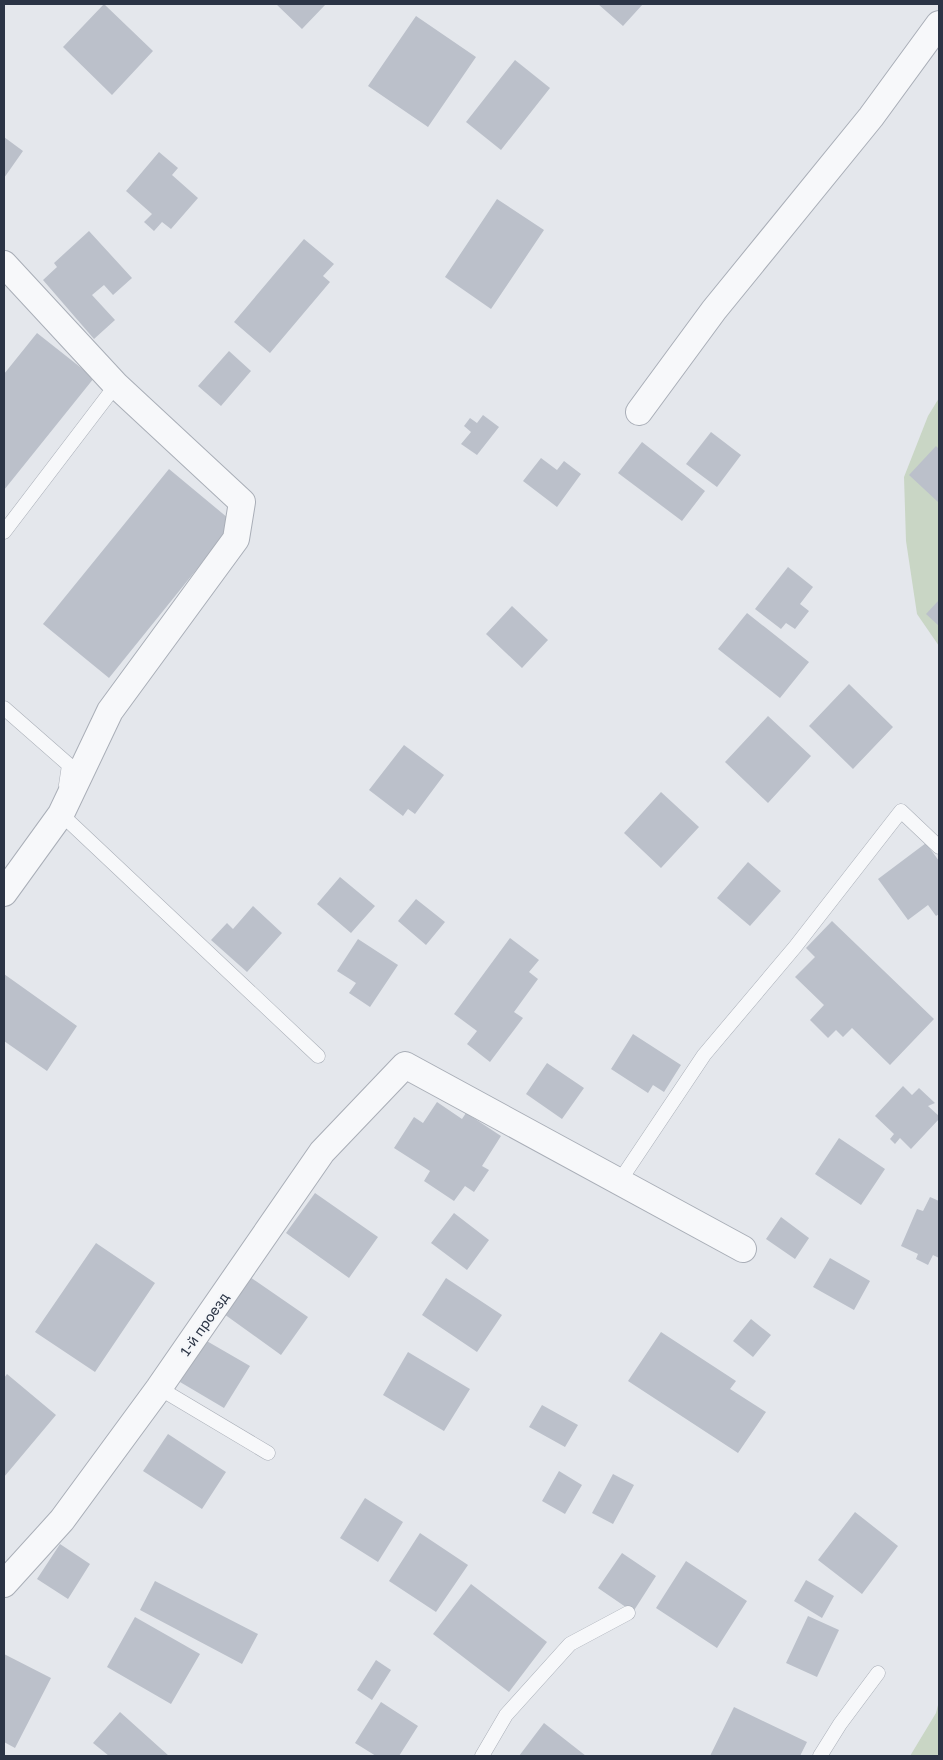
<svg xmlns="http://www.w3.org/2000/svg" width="943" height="1760" font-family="'Golos Text',sans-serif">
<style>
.green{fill:#c9d6c5}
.building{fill:#bbc0ca}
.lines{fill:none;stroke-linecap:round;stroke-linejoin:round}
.service-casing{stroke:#a9aeb7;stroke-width:15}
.minor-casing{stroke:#a9aeb7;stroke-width:28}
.service{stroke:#f7f8fa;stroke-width:14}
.minor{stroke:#f7f8fa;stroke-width:26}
.labels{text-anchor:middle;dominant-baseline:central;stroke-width:4;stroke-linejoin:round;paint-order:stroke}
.street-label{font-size:14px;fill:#2b3445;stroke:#f4f6f9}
</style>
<rect width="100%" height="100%" fill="#e4e7ec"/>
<path class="green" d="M939,398V646L917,614L906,541L904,477L928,416Z
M939,1701V1756H910L936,1713Z"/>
<path class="building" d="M104,4L153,51L112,95L63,47Z
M276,4H326L302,29Z
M598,4H643L623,26Z
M416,16L476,57L428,127L368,86Z
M515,60L550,88L501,150L466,122Z
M4,137L23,151L4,178Z
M159,152L178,168L172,175L198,198L171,229L162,222L154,231L144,222L152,214L126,191Z
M497,199L544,230L491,309L445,277Z
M89,231L132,278L113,295L104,285L92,295L115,320L94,339L43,280L57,267L54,263Z
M304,239L334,264L323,276L330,282L270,353L234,322Z
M37,333L94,378L4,490V374Z
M229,351L251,371L221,406L198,386Z
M483,415L499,427L477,455L461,444L471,432L464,426L470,418L477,423Z
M711,432L741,455L717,487L686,464Z
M642,442L705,491L682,521L618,473Z
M936,446L939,449V501L938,502L909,475Z
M541,458L557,470L564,461L581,474L557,507L523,481Z
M169,469L234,523L109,678L43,624Z
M788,567L813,587L800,604L809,611L795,629L786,623L781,629L755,609Z
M939,600V626L926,614Z
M512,606L548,640L522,668L486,634Z
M747,613L809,662L780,698L718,649Z
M849,684L893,727L853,769L809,726Z
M768,716L811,756L768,803L725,762Z
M404,745L444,775L415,814L408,809L403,816L369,790Z
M661,792L699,827L661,868L624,833Z
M926,843L939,861V914L936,916L928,905L908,920L878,879Z
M748,862L781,891L750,926L717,898Z
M340,877L375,906L351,933L317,904Z
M416,899L445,922L426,945L398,921Z
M253,906L282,933L247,972L211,940L227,923L233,929Z
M832,921L934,1019L890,1065L852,1028L843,1037L836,1030L828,1038L810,1020L824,1005L795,977L815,957L806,948Z
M510,938L539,960L529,972L538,979L514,1012L523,1018L490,1062L467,1044L477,1031L454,1014Z
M358,939L398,965L370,1007L349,993L356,983L337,971Z
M4,974L77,1026L47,1071L4,1041Z
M633,1034L681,1065L664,1092L653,1085L648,1093L611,1069Z
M547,1063L584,1088L562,1119L526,1094Z
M903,1086L912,1095L919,1088L935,1103L928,1106L939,1116V1119L911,1149L900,1138L895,1144L890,1139L894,1134L875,1116Z
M437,1102L462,1119L466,1113L501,1136L482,1166L489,1170L474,1192L465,1186L454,1201L424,1181L430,1171L394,1148L414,1117L423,1123Z
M839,1138L885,1169L861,1205L815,1174Z
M315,1193L378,1237L349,1278L286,1233Z
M930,1197L939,1201V1258L933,1255L928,1265L916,1259L918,1254L901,1246L917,1209L923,1211Z
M454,1213L489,1240L467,1270L431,1243Z
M781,1217L809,1238L795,1259L766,1239Z
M96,1243L155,1283L95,1372L35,1332Z
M830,1258L870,1281L854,1310L813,1287Z
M250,1277L308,1317L281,1355L224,1314Z
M446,1278L502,1315L477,1352L422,1315Z
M751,1319L771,1335L753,1357L733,1341Z
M661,1332L736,1381L730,1389L766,1412L738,1453L628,1381Z
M205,1340L250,1366L224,1408L180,1382Z
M408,1352L470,1389L444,1431L383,1395Z
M7,1374L56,1415L4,1477V1378Z
M542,1405L578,1425L565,1447L529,1427Z
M168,1434L226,1472L202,1509L143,1471Z
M559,1471L582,1485L565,1514L542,1501Z
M613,1474L634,1485L613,1524L592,1513Z
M365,1498L403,1522L378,1562L340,1538Z
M855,1512L898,1546L862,1594L818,1560Z
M420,1533L468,1565L436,1612L389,1581Z
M60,1544L90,1564L68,1599L37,1579Z
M622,1553L656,1576L633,1612L598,1588Z
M686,1561L747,1601L717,1648L656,1608Z
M806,1580L834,1596L822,1618L794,1601Z
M155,1581L258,1634L242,1664L140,1610Z
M471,1584L547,1642L509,1692L433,1634Z
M808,1616L839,1630L817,1677L786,1663Z
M135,1617L200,1654L171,1704L107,1667Z
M4,1654L51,1678L15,1748L4,1742Z
M376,1660L391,1670L372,1700L357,1690Z
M381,1702L418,1726L399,1756H376L355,1743Z
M734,1707L807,1742L800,1756H710Z
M120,1712L169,1756H109L93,1743Z
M544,1723L586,1756H519Z"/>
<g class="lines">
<g class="service-casing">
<path id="service" d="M4,532L116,385
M4,708L69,765L66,785
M62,808L61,814L318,1056
M619,1182L704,1055L795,947L901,811L939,847
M159,1388L268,1453
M482,1756L506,1715L570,1644L628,1613
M820,1756L840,1724L878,1673"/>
</g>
<g class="minor-casing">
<path id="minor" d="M4,264L116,385L242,502L236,539L110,711L61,814L4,893
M639,412L714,310L871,117L939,24
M4,1584L62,1520L159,1388L322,1152L405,1065L743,1249"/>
</g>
<use href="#service" class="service"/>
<use href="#minor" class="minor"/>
</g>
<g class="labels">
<g class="street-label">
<text transform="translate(204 1324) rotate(-55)">1-й проезд</text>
</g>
</g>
<rect width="943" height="1760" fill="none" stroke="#2b3445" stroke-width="10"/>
</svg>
